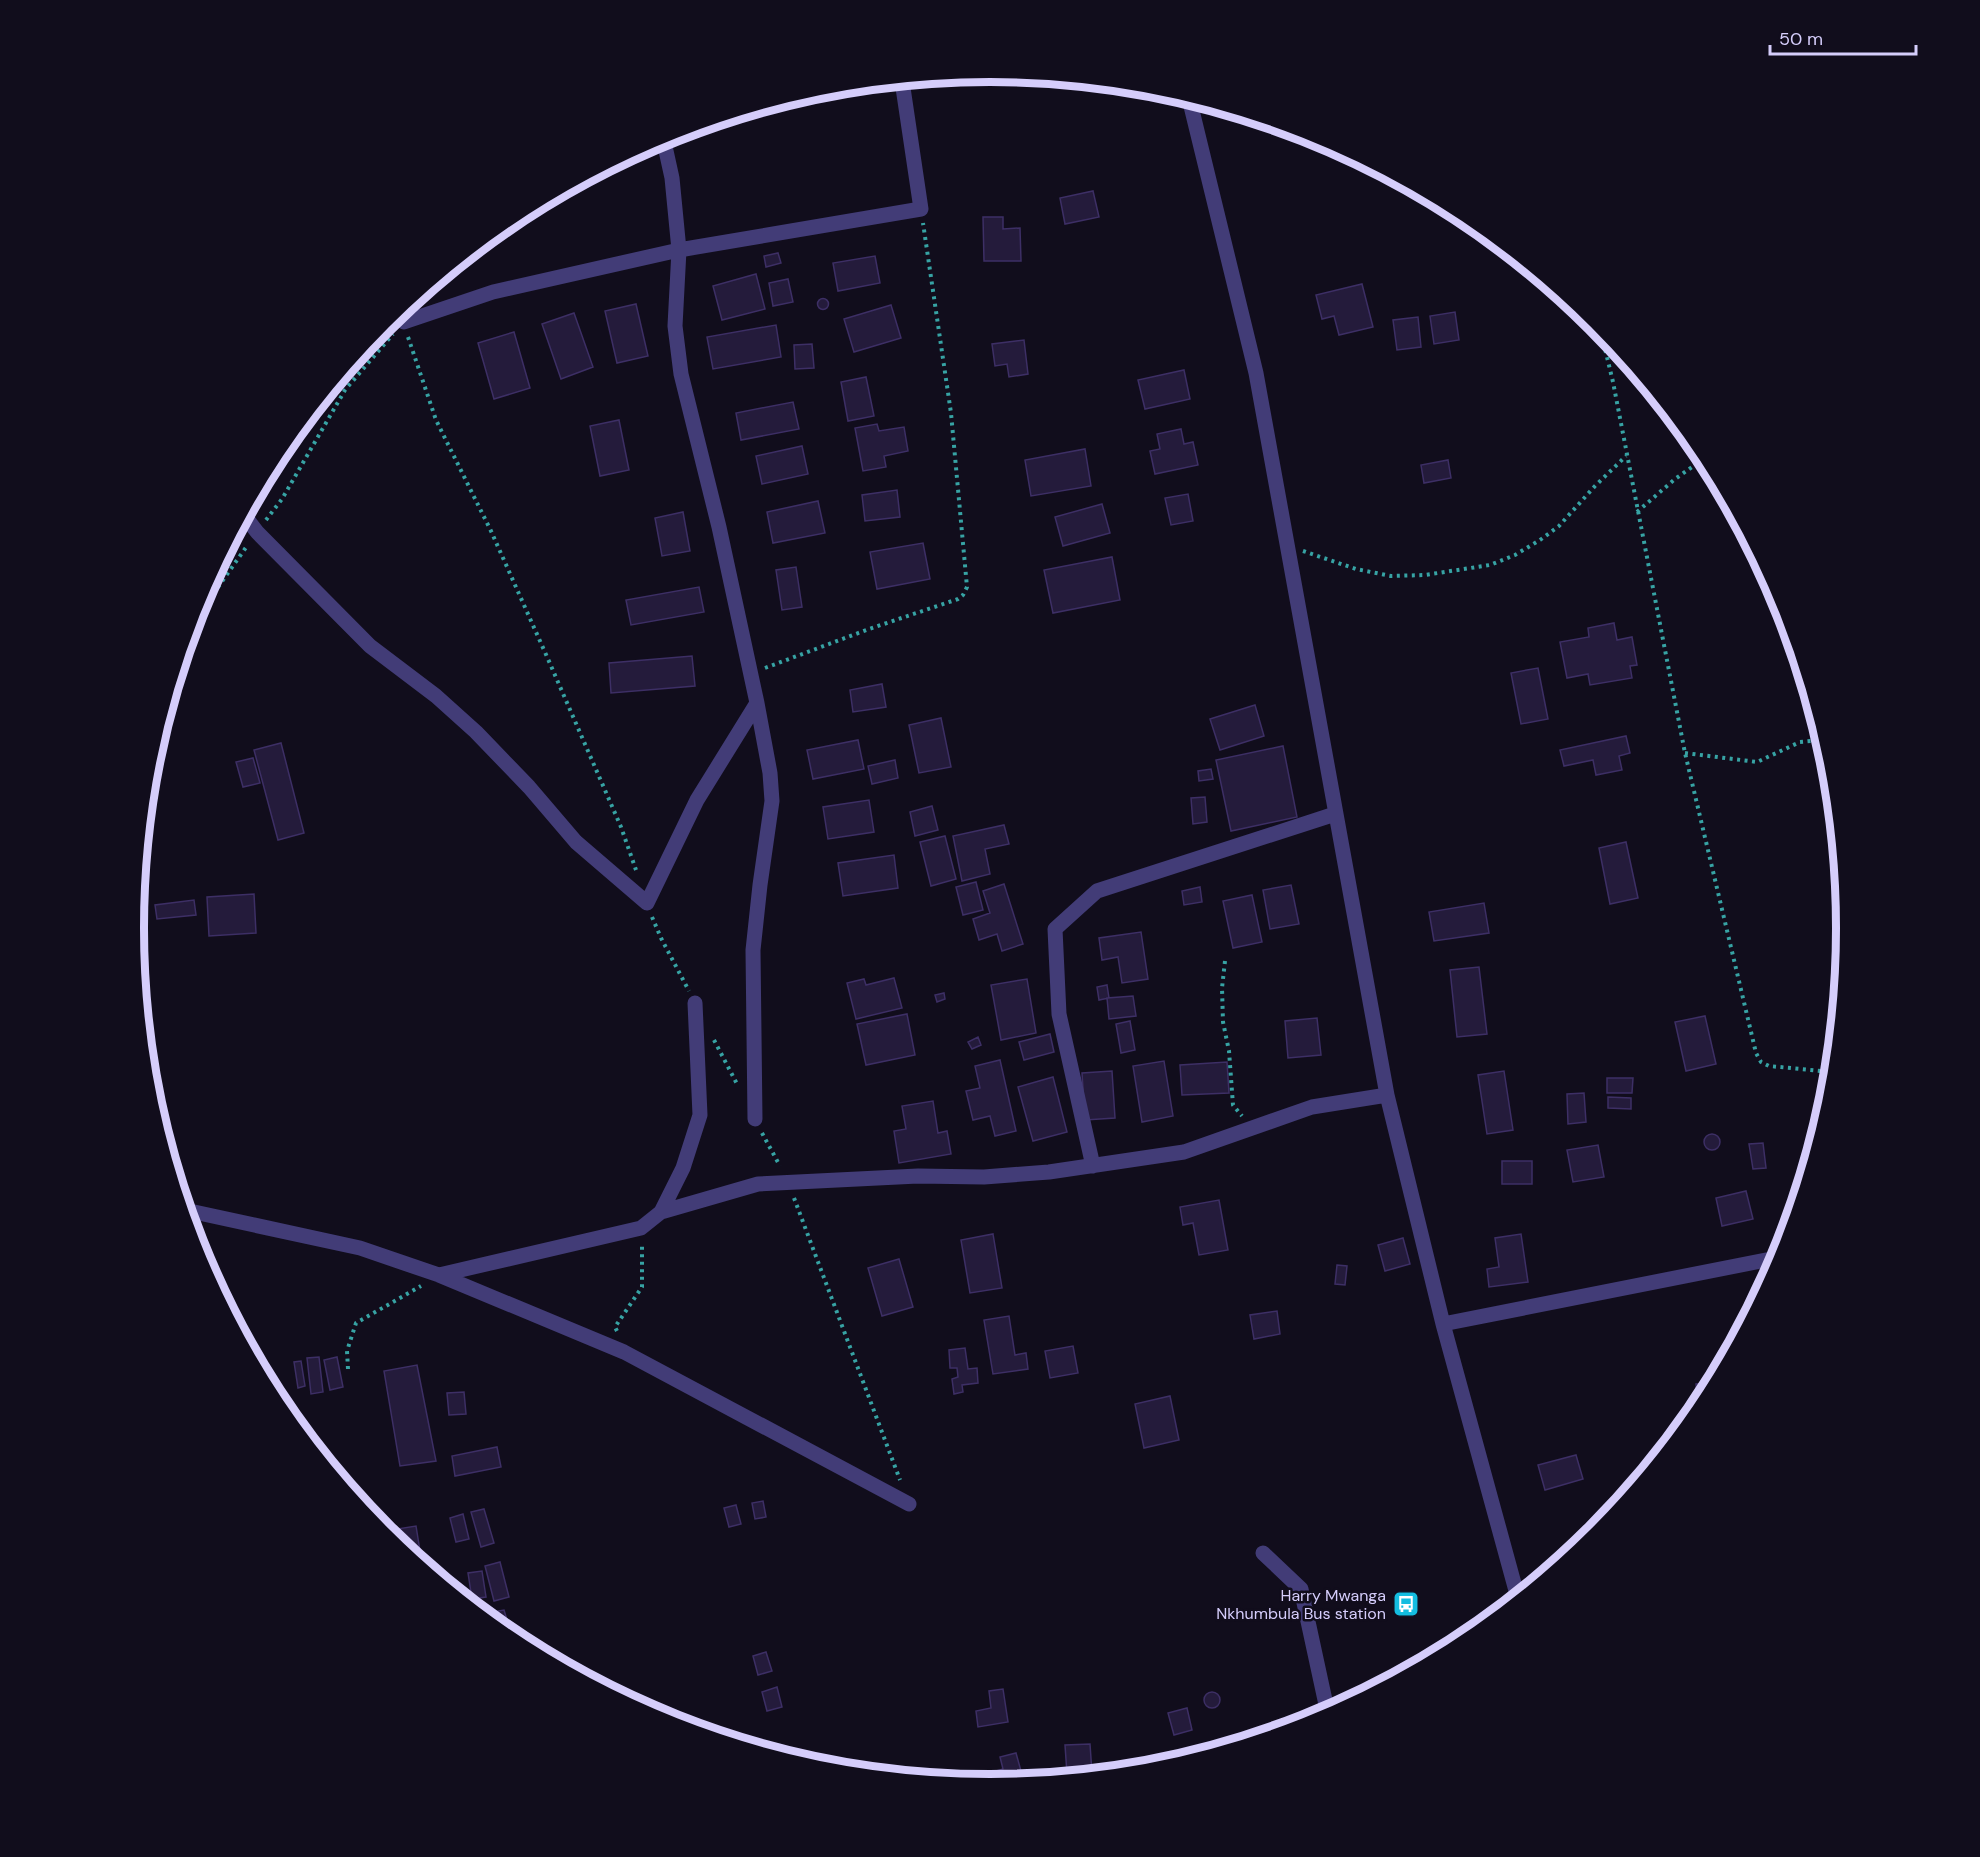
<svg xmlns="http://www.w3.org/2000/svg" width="1980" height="1857" font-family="'DM Sans',sans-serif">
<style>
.building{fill:#241b3b;stroke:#3d2f65;stroke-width:1.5}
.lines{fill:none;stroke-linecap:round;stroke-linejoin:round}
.path{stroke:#37a3a4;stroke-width:4;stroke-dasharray:3 4.5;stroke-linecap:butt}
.minor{stroke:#423c77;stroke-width:15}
.labels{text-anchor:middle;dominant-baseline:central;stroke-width:5;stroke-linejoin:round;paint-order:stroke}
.poi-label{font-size:16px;fill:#d5cdfb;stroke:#110d1c;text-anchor:end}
.rim{fill:none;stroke:#d5cdfb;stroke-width:8}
</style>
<rect width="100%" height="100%" fill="#110d1c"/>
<path class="building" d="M1093,191L1099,217L1065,224L1060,198Z
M983,217H1003V229L1020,228L1021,261H984Z
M778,253L781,263L766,267L764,256Z
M875,256L880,283L838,291L833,263Z
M756,274L765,309L722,320L713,286Z
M788,279L793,302L773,306L769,283Z
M1362,284L1373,327L1339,335L1334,316L1322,319L1316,295Z
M817.5 304a5.5 5.5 0 1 1 11 0a5.5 5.5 0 1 1-11 0Z
M636,304L648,356L617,363L605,311Z
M891,305L901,338L854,352L844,319Z
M1455,312L1459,340L1434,344L1430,316Z
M574,313L593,367L561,379L542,324Z
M1418,317L1421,347L1397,350L1393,320Z
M776,325L781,357L713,369L707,337Z
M514,332L530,388L494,399L478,343Z
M1024,340L1028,374L1009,377L1007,364L995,366L992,344Z
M812,344L814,368L795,369L794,345Z
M1184,370L1190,399L1145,409L1138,380Z
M866,377L874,416L848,421L841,382Z
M793,402L799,429L741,440L736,413Z
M619,420L629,470L600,476L590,426Z
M877,424L879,431L904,427L908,451L884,456L886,467L863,471L855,428Z
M1181,429L1184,444L1193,442L1198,465L1155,474L1150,451L1160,449L1157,434Z
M802,446L808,474L762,484L756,456Z
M1085,449L1091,486L1031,496L1025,460Z
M1448,460L1451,478L1424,483L1421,465Z
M897,490L900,517L865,521L862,495Z
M1188,494L1193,521L1171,525L1165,498Z
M818,501L825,533L773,543L767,512Z
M1102,504L1110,533L1063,546L1055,517Z
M683,512L690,551L662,556L655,518Z
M923,543L930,579L877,589L870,552Z
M1112,557L1120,600L1053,613L1044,570Z
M796,567L802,607L782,610L776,570Z
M699,587L704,612L631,625L626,600Z
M1614,623L1617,640L1632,637L1637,665L1630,666L1632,678L1590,685L1588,674L1567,678L1560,642L1589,637L1588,628Z
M692,656L695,686L611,693L609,663Z
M1538,668L1548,719L1521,724L1511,673Z
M882,684L886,707L853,712L850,690Z
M1255,705L1264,736L1220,750L1210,719Z
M941,718L951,767L919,773L909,725Z
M1626,736L1630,753L1619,756L1622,770L1596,775L1593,760L1564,766L1560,750Z
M858,740L864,769L813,779L807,750Z
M281,743L304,833L278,840L254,750Z
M1283,746L1297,817L1231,831L1216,760Z
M253,758L260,783L243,787L236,762Z
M895,760L898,778L872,784L868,766Z
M1211,769L1213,779L1199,781L1198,771Z
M1205,797L1207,822L1193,824L1191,798Z
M869,800L874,832L828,839L823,807Z
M932,806L938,830L915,836L910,812Z
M1004,825L1009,844L985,849L990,874L962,881L953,836Z
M945,836L956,879L931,886L920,842Z
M1626,842L1638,898L1610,904L1599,848Z
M894,855L898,888L843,896L838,863Z
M976,882L983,910L963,915L956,887Z
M1004,884L1023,944L1002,951L997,934L979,940L973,919L990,913L983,891Z
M1291,885L1299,924L1270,929L1263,890Z
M1200,887L1202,902L1184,905L1182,891Z
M254,894L256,933L209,936L207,897Z
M1252,895L1262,942L1233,948L1223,901Z
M194,900L196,915L157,919L155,905Z
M1484,903L1489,933L1434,941L1429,912Z
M1141,932L1148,979L1122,983L1118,957L1102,960L1099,938Z
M1479,967L1487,1034L1457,1037L1450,970Z
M894,978L902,1008L856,1019L847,983L864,979L866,985Z
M1027,979L1036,1033L1001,1040L991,985Z
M1107,985L1109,998L1099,1000L1097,987Z
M944,993L945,999L937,1002L935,995Z
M1133,996L1136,1016L1109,1019L1107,998Z
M907,1014L915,1055L866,1065L857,1024Z
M1705,1016L1716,1064L1686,1071L1675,1022Z
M1317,1018L1321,1055L1288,1058L1285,1021Z
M1130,1021L1135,1050L1121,1053L1116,1024Z
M1050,1034L1054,1052L1024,1060L1019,1042Z
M978,1037L981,1045L972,1049L968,1042Z
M1000,1060L1016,1131L995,1136L990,1116L973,1120L966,1091L980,1088L975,1066Z
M1164,1061L1173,1116L1142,1122L1133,1066Z
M1227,1062L1229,1093L1182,1095L1180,1065Z
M1112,1071L1115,1118L1085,1120L1082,1073Z
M1504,1071L1513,1130L1487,1134L1478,1075Z
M1053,1077L1067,1132L1033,1141L1018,1087Z
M1607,1078H1633L1632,1093H1607Z
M1584,1093L1586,1122L1568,1124L1567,1094Z
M1608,1097L1631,1098V1109L1608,1108Z
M933,1101L938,1133L947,1131L951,1154L899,1163L894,1131L906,1129L902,1106Z
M1704 1142a8 8 0 1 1 16 0a8 8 0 1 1-16 0Z
M1763,1143L1766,1168L1753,1169L1749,1144Z
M1598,1145L1604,1177L1573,1182L1567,1150Z
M1502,1161H1532V1184H1502Z
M1746,1191L1753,1219L1722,1226L1716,1198Z
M1219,1200L1228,1250L1199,1255L1193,1223L1183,1225L1180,1207Z
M993,1234L1002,1288L970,1293L961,1240Z
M1521,1234L1528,1282L1489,1287L1487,1269L1499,1267L1495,1238Z
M1403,1238L1410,1264L1385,1271L1378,1245Z
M899,1259L913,1307L882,1316L868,1268Z
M1337,1265L1347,1266L1345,1285L1335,1284Z
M1277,1311L1280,1334L1254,1339L1250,1315Z
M1009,1316L1015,1355L1026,1353L1028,1369L993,1374L984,1320Z
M1073,1346L1078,1373L1050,1378L1045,1351Z
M965,1348L968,1369L977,1368L978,1383L962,1385L963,1392L954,1394L952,1379L958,1377L957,1368H950L949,1350Z
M319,1357L323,1392L311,1394L307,1358Z
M337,1357L343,1387L330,1390L324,1360Z
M301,1361L305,1386L298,1388L294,1362Z
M417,1365L436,1461L400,1466L384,1371Z
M1713,1383L1705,1399H1697L1696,1384Z
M464,1392L466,1414L449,1415L447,1393Z
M1170,1396L1179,1440L1144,1448L1135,1404Z
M1704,1402L1702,1405L1688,1421L1686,1404Z
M497,1447L501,1467L455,1476L452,1456Z
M1576,1455L1583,1479L1545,1490L1538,1465Z
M763,1501L766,1517L755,1519L752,1503Z
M736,1505L741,1524L729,1527L724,1508Z
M484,1509L494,1543L481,1547L471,1512Z
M463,1514L469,1539L456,1542L450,1518Z
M416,1526L421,1557L414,1558L400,1547L397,1529Z
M500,1562L509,1597L494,1601L485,1566Z
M482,1571L486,1597L472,1599L468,1573Z
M504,1610L513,1640L504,1633L498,1611Z
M766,1652L772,1671L758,1675L753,1656Z
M777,1687L782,1707L767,1711L762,1692Z
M1003,1689L1008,1722L978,1727L976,1711L991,1708L989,1691Z
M1204 1700a8 8 0 1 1 16 0a8 8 0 1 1-16 0Z
M1187,1708L1192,1730L1174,1735L1168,1713Z
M1090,1744L1092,1773L1067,1774L1065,1745Z
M1016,1753L1024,1782L992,1785L989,1773L1003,1769L1000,1757Z
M1183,1754L1184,1760L1151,1769L1150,1759Z"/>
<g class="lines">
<path class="path" d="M1600,328L1613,382L1685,753L1756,1053L1761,1062L1769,1066L1832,1072
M408,337L436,420L491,531L548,659L621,827L636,870
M1637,512L1675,479L1705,458
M266,520L282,499L345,390L393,334
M1303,551L1356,569L1391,576L1425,575L1490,565L1515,555L1540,540L1559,526L1595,486L1626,456
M192,624L247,546
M765,668L869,629L958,599L963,595L967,587L951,413L923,223
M1685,753L1757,762L1800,742L1823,740
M652,917L661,938L689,991
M1225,961L1222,988L1223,1022L1229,1051L1233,1105L1242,1116
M714,1040L737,1084
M762,1133L780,1166
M794,1198L900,1480
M617,1331L615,1327L642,1287V1245
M348,1369L347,1351L356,1323L421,1286"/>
<path class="minor" d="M1189,98L1256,373L1387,1095L1443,1324L1518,1598
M404,322L493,292L679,250L921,209L902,81
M244,515L257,532L370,646L436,696L476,732L529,787L576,842L647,903L697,800L757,703L719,527L681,374L675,326L679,250L672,178L663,137
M755,1119L753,950L760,885L772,801L770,773L757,703
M1093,1166L1059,1014L1055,929L1097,891L1335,814
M185,1210L360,1248L439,1275L624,1352L909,1504
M661,1212L758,1184L918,1176L984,1177L1049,1172L1184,1152L1312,1107L1387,1095
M439,1275L641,1228L661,1212L683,1168L700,1115L695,1003
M1443,1324L1781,1257
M1263,1553L1301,1589L1328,1714"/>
</g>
<defs>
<g id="bus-square" transform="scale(1.35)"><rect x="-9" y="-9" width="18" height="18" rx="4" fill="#14bde0" stroke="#110d1c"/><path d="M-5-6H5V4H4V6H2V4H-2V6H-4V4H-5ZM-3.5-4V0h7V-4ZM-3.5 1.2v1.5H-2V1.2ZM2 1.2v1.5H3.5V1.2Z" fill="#fff"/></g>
</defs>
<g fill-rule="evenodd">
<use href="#bus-square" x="1406" y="1604"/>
</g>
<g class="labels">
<g class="poi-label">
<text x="1386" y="1595">Harry Mwanga<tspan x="1386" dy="18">Nkhumbula Bus station</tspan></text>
</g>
</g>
<path d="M0 0H1980V1857H0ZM144 928a846 846 0 1 1 1692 0a846 846 0 1 1-1692 0Z" fill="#110d1c" fill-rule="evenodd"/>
<path class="rim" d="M144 928a846 846 0 1 1 1692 0a846 846 0 1 1-1692 0Z"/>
<path d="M1770 45v9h146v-9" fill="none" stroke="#d5cdfb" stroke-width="3"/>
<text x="1779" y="45" font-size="18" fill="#d5cdfb" stroke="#110d1c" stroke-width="4.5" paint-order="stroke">50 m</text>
</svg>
